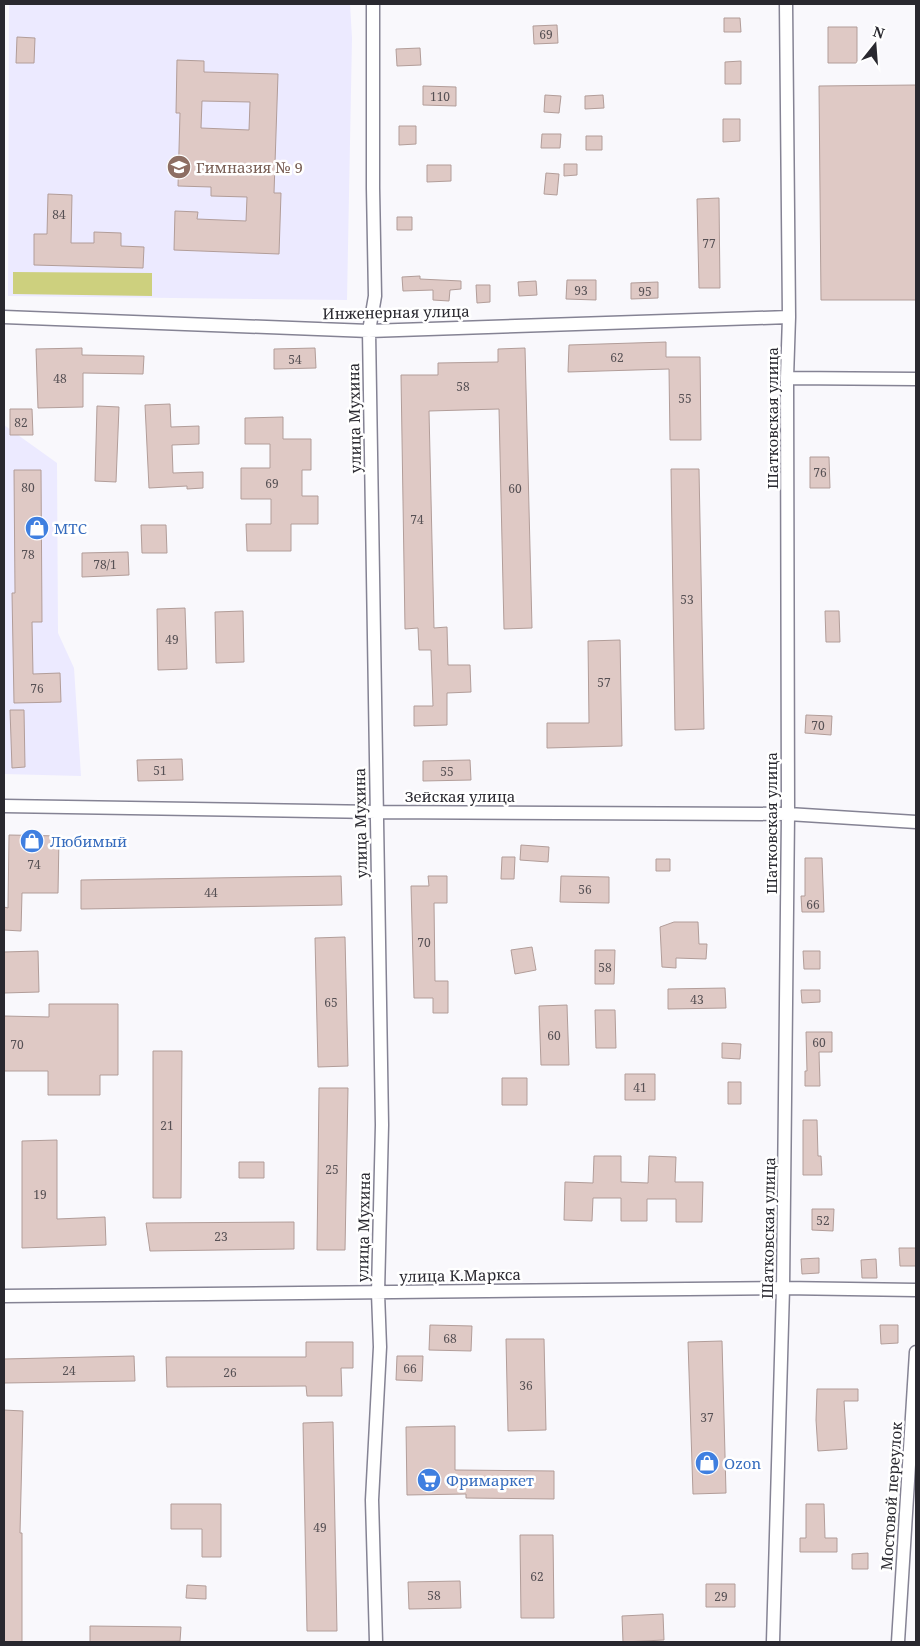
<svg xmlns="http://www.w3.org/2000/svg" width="920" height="1646" font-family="'Noto Serif',serif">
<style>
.built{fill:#eceaff}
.forest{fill:#cdd07e}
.building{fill:#dfc9c5;stroke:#b29d99;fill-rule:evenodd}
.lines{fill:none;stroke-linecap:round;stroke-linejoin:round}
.minor-casing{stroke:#858394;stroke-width:15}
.minor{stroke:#fff;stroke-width:12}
.labels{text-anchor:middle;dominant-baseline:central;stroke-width:5;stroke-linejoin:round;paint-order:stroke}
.number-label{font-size:12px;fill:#565054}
.education-label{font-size:15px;fill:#785e54;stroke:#fff;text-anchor:start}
.street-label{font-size:15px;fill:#29282f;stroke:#fff}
.shop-label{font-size:15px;fill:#366cbe;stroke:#fff;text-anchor:start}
</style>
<rect width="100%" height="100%" fill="#f9f8fc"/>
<path class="built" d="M9,4H350L352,38L347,300L8,296Z
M4,425L57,463L58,633L74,668L81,776L4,774Z"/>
<path class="forest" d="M13,272L152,273V296L13,294Z"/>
<path class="building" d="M724,18H740L741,32H724Z
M557,25L558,43L534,44L533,26Z
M828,27H857V63H828Z
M17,37L35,38L34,63H16Z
M420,48L421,65L397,66L396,49Z
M177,60L204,61V72L278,74L274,193H281L279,254L174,250L175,211L198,212L197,219L246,221L247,197L211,196V187L178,186L180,113H176ZM202,101L250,102L249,130L201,128Z
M741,61V84H725V62Z
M916,85V300H821L819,86Z
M423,86L456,87V106L423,105Z
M545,95L561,96L559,113L544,112Z
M603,95L604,108L585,109V96Z
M723,119H740V141L723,142Z
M399,126H416V144L399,145Z
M542,134H561L560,148H541Z
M586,136H602V150H586Z
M564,164H577V175L564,176Z
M427,165H451V181L427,182Z
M546,173L559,174L557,195L544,194Z
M48,194L72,195L71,243H94V232L121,233V246L144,247L143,268L34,265V234H47Z
M719,198L720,288H699L697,199Z
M397,217H412V230H397Z
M420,276V279L461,281V289L450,290L449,301L433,300V290L403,291L402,277Z
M567,280H596V300L566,299Z
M536,281L537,295L519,296L518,282Z
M658,282V298L631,299V283Z
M476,285H490V302L477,303Z
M666,342V357H700L701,440H670L669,369L568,372L569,345Z
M82,348V355L144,356L143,374L83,373V407L38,408L36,349Z
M315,348L316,368L274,369V349Z
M525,348L532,628L504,629L499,409L429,411L434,628L447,627L448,665H470L471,692L447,693V725L414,726V706H433L431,650H419L418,628L405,629L401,375H438V363L498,362V349Z
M170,404L171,427L199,426V444L172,445L173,473L203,472V488L187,489V486L149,488L145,405Z
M97,406L119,407L116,482L95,481Z
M10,409H32L33,435H10Z
M283,417V439H311V470H302V496H318V524H291V551H247L246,524H271V499H241V468H270V444H245V418Z
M810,457H829L830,488H810Z
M671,469H699L704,729L675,730Z
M14,470H41L42,622H32L33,674L60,673L61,702L14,703L12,593H15Z
M141,525H166L167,553H142Z
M128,552L129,575L82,577V553Z
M185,608L187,669L158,670L157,609Z
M243,611L244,662L216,663L215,612Z
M825,611H839L840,642H826Z
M620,640L622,746L547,748V723H589L588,641Z
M10,710H24L25,767L12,768Z
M806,715L832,716L831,735L805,733Z
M182,759L183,780L138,781L137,760Z
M470,760L471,780L423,781V761Z
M9,835L59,836L58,893H22L21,931L4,930V907L8,908Z
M521,845L549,847L548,862L520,860Z
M502,857H515L514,879H501Z
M805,858H822L824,912H802L801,896H805Z
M656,859H670V871H656Z
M341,876L342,905L81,909V880Z
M428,876H447V903H434L435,981H448V1013H433V998H414L411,886H429Z
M561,876L609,877V903L560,902Z
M674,922H698L699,944H707L706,959L676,958V968L662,967L660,927Z
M345,937L348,1066L318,1067L315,938Z
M532,947L536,970L515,974L511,950Z
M595,950H615L614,984H595Z
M38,951L39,992L4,993V952Z
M803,951H820V969H804Z
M725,988L726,1008L668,1009V989Z
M801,990H820V1002L802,1003Z
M49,1004H118V1075H100V1095H48V1071H4V1016L49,1017Z
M567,1005L569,1065H541L539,1006Z
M595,1010H615L616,1048H596Z
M806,1032H832V1052H819L820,1086H805V1071H807Z
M722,1043L741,1044L740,1059L722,1058Z
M153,1051H182L181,1198H153Z
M625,1074H655V1100H625Z
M502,1078H527V1105H502Z
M728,1082H741V1104H728Z
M319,1088H348L345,1250H317Z
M803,1120H817L818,1156H821L822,1175H803Z
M57,1140V1219L105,1217L106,1245L22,1248V1141Z
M594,1156H621V1182L648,1183L649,1156L676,1157L675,1182H703L702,1222H676V1199H647V1221H621V1198H593L592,1221L564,1220L565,1182L593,1183Z
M239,1162H264V1178H239Z
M812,1209H834L833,1231L812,1230Z
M294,1222V1249L150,1251L146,1223Z
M899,1248H916V1266H900Z
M819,1258V1273L802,1274L801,1259Z
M876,1259L877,1278H862L861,1260Z
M430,1325L472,1326L471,1351L429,1350Z
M880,1325H898V1343L881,1344Z
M506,1339H544L546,1430L508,1431Z
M722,1341L726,1493L693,1494L688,1342Z
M306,1342H353V1368H341L342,1396H307L306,1386L167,1387L166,1357H306Z
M134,1356L135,1381L4,1383V1359Z
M397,1356H423L422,1381L396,1380Z
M817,1389H858V1401H844L847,1449L818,1451L816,1420Z
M4,1410L23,1411L20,1533H22V1642H4Z
M333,1422L337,1631H307L303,1423Z
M455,1426V1470L554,1471V1499L466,1498V1494L407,1495L406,1427Z
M171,1504H221V1557H202V1529H171Z
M806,1504H824L825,1538H837V1552H800V1538H806Z
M520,1535H553L554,1618H521Z
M868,1553V1569H852V1554Z
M460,1581L461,1608L409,1609L408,1582Z
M706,1584H735V1607H706Z
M187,1585L206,1586V1599L186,1598Z
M663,1614L664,1640L623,1642L622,1616Z
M90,1626L181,1627L180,1641L90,1642Z"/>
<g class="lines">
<g class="minor-casing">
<path id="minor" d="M373,4V188L375,296L369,331L382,1125L378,1293L380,1347L372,1500L376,1642
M4,317L369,331L789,317
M787,378L916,379
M4,806L376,812L788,814L916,822
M4,1296L783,1288L916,1290
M773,1642L783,1288L788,814L787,378L789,317L786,4
M898,1642L916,1352"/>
</g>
<use href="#minor" class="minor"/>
</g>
<defs>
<g id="school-disc" transform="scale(1.25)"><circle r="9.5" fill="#8d6e63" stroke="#fff"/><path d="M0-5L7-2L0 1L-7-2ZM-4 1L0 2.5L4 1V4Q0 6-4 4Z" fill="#fff"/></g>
<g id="shop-disc" transform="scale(1.25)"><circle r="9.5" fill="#3f7fe0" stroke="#fff"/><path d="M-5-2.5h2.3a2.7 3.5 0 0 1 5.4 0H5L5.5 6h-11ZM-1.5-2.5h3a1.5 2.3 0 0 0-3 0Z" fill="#fff"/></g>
<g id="supermarket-disc" transform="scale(1.25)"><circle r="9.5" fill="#3f7fe0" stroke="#fff"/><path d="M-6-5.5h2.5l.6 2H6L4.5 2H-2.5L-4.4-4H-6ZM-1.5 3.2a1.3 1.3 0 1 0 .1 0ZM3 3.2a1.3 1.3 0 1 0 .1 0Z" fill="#fff"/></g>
</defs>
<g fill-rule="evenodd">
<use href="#school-disc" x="179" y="167"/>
<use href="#shop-disc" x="37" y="528"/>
<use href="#shop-disc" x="32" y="841"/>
<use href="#shop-disc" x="707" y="1463"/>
<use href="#supermarket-disc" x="429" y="1480"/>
</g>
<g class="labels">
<g class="number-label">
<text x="546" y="34">69</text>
<text x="440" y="96">110</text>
<text x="59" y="214">84</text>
<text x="709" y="243">77</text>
<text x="581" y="290">93</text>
<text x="645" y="291">95</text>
<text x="617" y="357">62</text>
<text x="295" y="359">54</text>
<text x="60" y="378">48</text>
<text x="463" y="386">58</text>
<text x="685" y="398">55</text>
<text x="21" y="422">82</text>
<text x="820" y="472">76</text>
<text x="272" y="483">69</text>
<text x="28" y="487">80</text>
<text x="515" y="488">60</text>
<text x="417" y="519">74</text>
<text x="28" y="554">78</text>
<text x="105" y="564">78/1</text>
<text x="687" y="599">53</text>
<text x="172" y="639">49</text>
<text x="604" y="682">57</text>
<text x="37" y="688">76</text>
<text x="818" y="725">70</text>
<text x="160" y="770">51</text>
<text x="447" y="771">55</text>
<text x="34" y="864">74</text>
<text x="585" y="889">56</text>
<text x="211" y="892">44</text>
<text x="813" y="904">66</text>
<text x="424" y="942">70</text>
<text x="605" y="967">58</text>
<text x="697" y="999">43</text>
<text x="331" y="1002">65</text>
<text x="554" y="1035">60</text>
<text x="819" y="1042">60</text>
<text x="17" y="1044">70</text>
<text x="640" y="1087">41</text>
<text x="167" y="1125">21</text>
<text x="332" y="1169">25</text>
<text x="40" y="1194">19</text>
<text x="823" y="1220">52</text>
<text x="221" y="1236">23</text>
<text x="450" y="1338">68</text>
<text x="410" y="1368">66</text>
<text x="69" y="1370">24</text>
<text x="230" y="1372">26</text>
<text x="526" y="1385">36</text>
<text x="707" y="1417">37</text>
<text x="320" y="1527">49</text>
<text x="537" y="1576">62</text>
<text x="434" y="1595">58</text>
<text x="721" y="1596">29</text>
</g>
<g class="education-label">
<text x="196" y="167">Гимназия № 9</text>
</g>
<g class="street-label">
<text transform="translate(396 312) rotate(-1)">Инженерная улица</text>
<text transform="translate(354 418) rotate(-91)">улица Мухина</text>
<text transform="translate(772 418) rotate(-90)">Шатковская улица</text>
<text x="460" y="796">Зейская улица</text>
<text transform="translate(360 823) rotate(-91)">улица Мухина</text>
<text transform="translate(771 823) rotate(-90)">Шатковская улица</text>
<text transform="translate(363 1227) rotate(-89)">улица Мухина</text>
<text transform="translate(768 1228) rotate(-89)">Шатковская улица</text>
<text transform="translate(460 1275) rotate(-1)">улица К.Маркса</text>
<text transform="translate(891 1496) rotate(-86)">Мостовой переулок</text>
</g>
<g class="shop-label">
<text x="54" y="528">МТС</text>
<text x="50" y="841">Любимый</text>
<text x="724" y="1463">Ozon</text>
<text x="446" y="1480">Фримаркет</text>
</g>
</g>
<rect width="920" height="1646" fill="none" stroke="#29282f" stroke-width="10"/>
<g transform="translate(875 45) rotate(17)" stroke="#ffffff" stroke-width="4" paint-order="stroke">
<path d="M0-4L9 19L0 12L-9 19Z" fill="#29282f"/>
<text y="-8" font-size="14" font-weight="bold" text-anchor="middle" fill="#29282f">N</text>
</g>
</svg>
